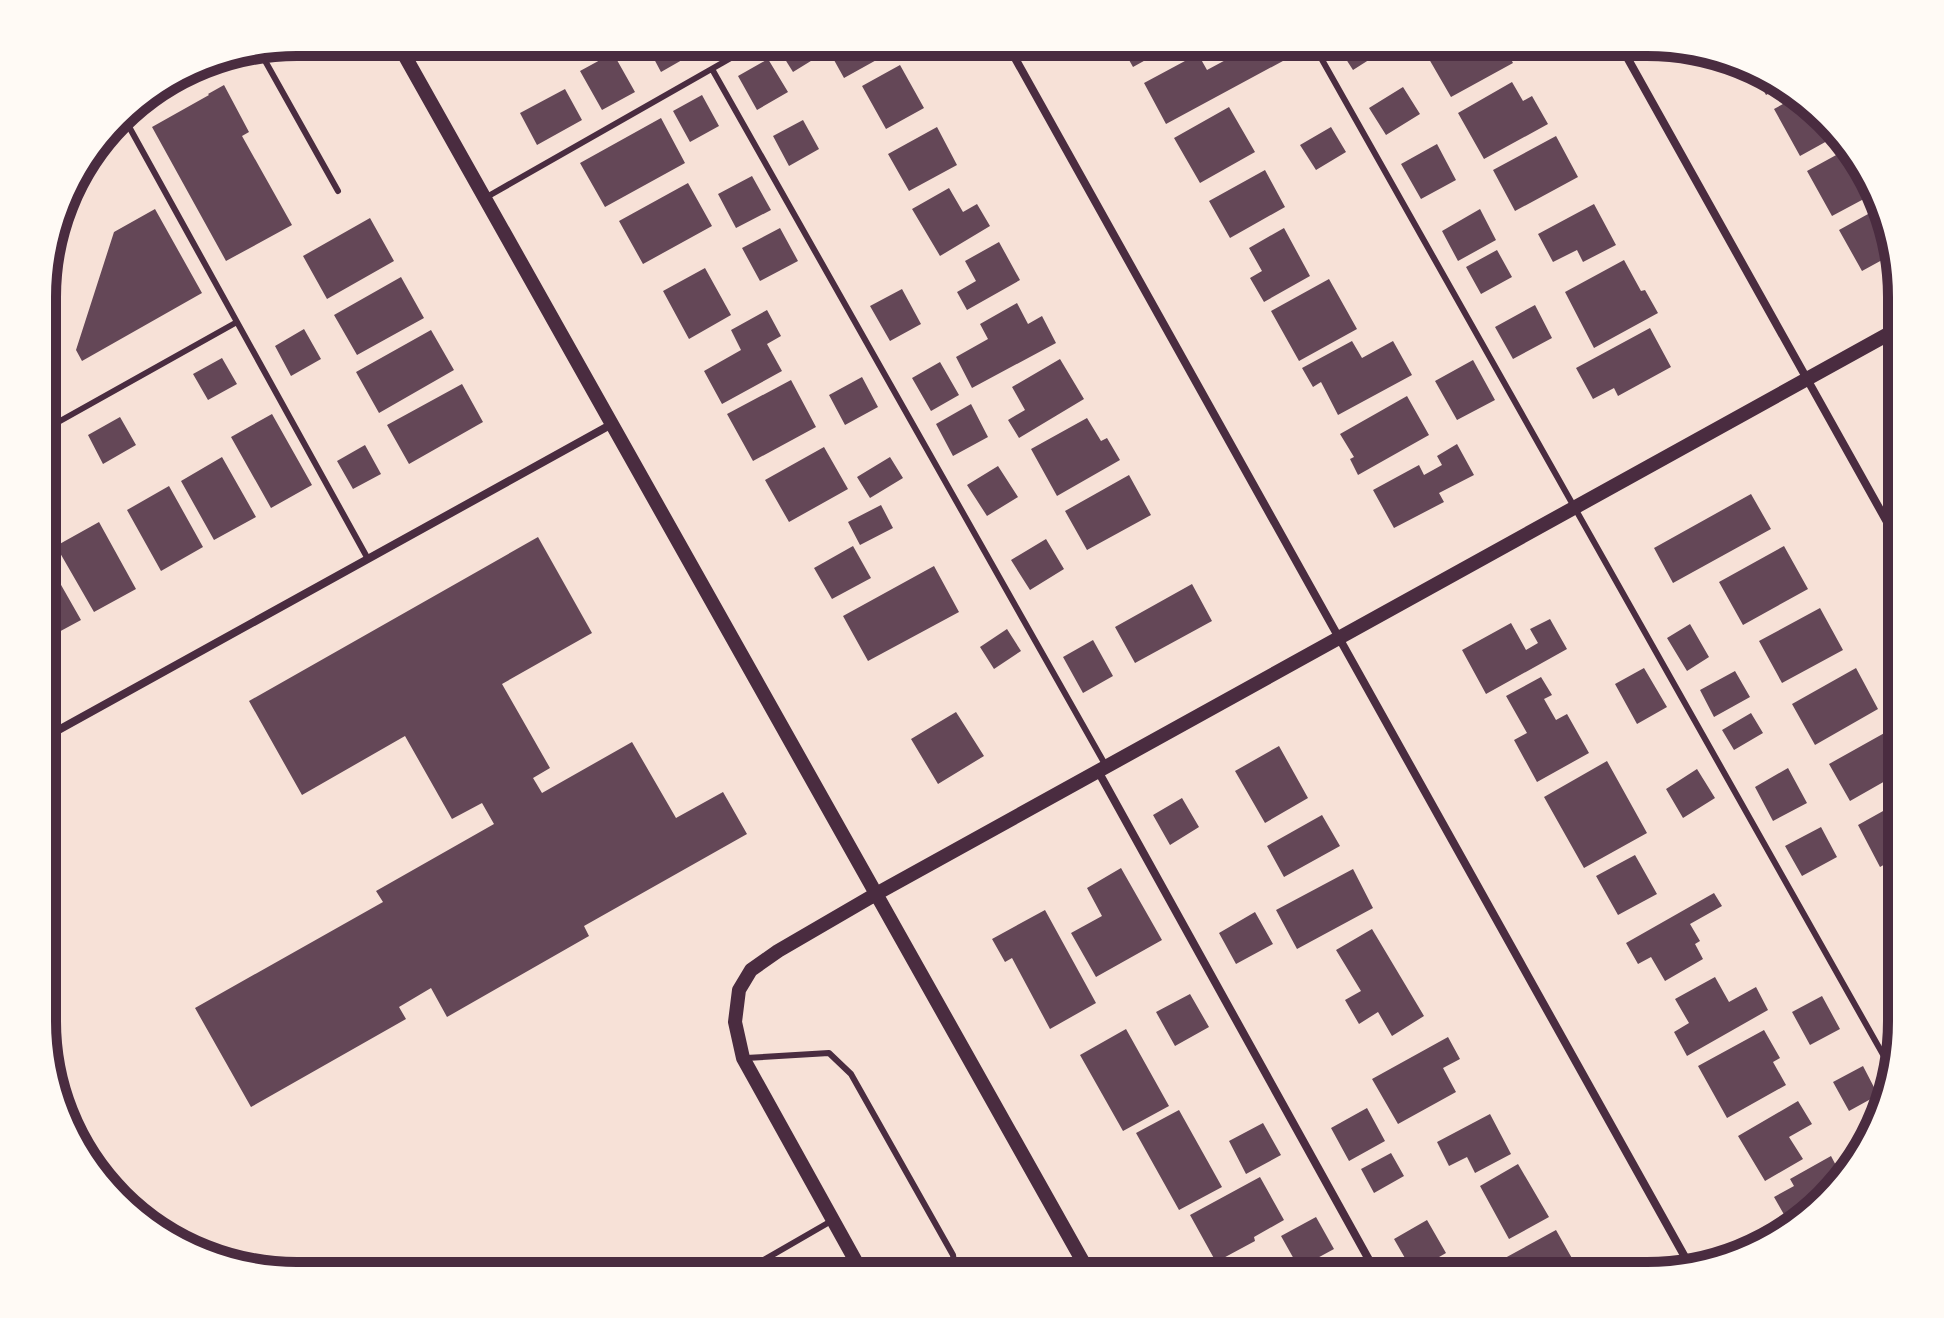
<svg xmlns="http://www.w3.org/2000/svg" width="1944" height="1318" font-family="'Titillium Web',sans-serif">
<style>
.building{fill:#644757}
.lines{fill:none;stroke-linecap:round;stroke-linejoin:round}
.service{stroke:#4a2c40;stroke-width:6}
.minor{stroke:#4a2c40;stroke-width:8}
.tertiary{stroke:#4a2c40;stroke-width:14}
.rim{fill:none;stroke:#4a2c40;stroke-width:10}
</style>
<rect width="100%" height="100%" fill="#f7e1d7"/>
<path class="building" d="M645,42H690L696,52L661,72Z
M805,42H809L819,56L793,72L783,56Z
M824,42H883L889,53L844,78Z
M1119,42H1178L1133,67Z
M1259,42H1287L1294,55L1166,124L1144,83L1198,54L1207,70Z
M1335,42H1381L1386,49L1353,70Z
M1459,42H1502L1513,63L1451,97L1429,59Z
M613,53L635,92L602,110L580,71Z
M768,59L788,92L757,110L738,76Z
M900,65L924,108L886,129L862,86Z
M1751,67L1784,85L1766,95Z
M1512,82L1523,101L1532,96L1548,124L1484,159L1458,113Z
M224,85L249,132L242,136L292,225L226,261L152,127L209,95L208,94Z
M1403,87L1420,114L1386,135L1369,108Z
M565,89L582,120L537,145L520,113Z
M1801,94L1838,135L1800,156L1774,109Z
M702,95L719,126L690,142L673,111Z
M1229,107L1255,152L1200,183L1174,138Z
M661,118L685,163L605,207L580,163Z
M803,120L819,149L789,166L773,136Z
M937,127L957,165L909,191L888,154Z
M1331,127L1346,152L1316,170L1300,145Z
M1556,136L1578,177L1515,211L1493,170Z
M1437,144L1456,180L1421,199L1401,164Z
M1849,148L1868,170L1875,193L1832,216L1807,171Z
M1265,170L1285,207L1230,238L1209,201Z
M752,176L771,210L736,228L718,194Z
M688,183L712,226L643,264L619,221Z
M949,188L963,212L977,204L990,226L940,256L912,209Z
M1594,204L1616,245L1583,262L1577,250L1553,262L1538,234Z
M1879,208L1893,254L1862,271L1839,230Z
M155,209L202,293L82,361L76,350L114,232Z
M1480,209L1496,240L1458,261L1442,231Z
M370,218L394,261L327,299L303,256Z
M780,228L798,261L760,281L742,248Z
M1284,228L1310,276L1264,302L1250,278L1262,271L1249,248Z
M999,242L1020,280L967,310L957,292L976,281L965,261Z
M1497,250L1512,277L1481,294L1466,267Z
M1624,260L1641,291L1645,290L1658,313L1594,348L1565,292Z
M705,268L731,315L689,339L663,291Z
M401,277L424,318L357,355L334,315Z
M1329,279L1357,329L1299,361L1271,311Z
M902,289L921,324L890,341L870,306Z
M1017,303L1028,324L1042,316L1056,343L972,388L956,357L988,339L980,324Z
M1535,305L1552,338L1513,359L1495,327Z
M767,310L781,336L767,344L782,371L722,404L704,371L741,350L731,330Z
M1650,328L1671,367L1618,396L1614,388L1593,399L1576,368Z
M304,329L321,359L291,376L275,346Z
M431,330L454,370L379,413L356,372Z
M1352,341L1362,358L1393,341L1412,375L1338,415L1321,382L1313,387L1302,368Z
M222,358L237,384L208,400L193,374Z
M1060,359L1084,399L1019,438L1008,420L1025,410L1012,387Z
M1473,360L1495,400L1457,420L1435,381Z
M940,362L959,395L931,411L912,378Z
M862,377L878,407L845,425L829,395Z
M791,380L816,427L753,461L727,414Z
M462,384L483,422L409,464L387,425Z
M1407,396L1429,435L1358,475L1350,459L1354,457L1340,434Z
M971,404L988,437L953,456L936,424Z
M272,414L312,485L271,508L231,437Z
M120,417L136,445L103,464L88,435Z
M1087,418L1101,441L1107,438L1120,460L1057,496L1031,449Z
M1457,444L1474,475L1439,493L1444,502L1394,528L1373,490L1419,465L1424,475L1442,465L1437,456Z
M365,445L381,474L353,489L337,461Z
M824,447L848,489L789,522L765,480Z
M222,457L256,517L214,540L181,481Z
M890,457L903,478L870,498L857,477Z
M44,465L59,492L44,500Z
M998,466L1018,497L987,516L967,485Z
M1129,475L1151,515L1087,550L1065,511Z
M169,486L203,547L161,571L127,510Z
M1751,494L1771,529L1673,583L1654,548Z
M881,505L893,528L860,545L848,522Z
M99,522L136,589L94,612L56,546Z
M538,537L592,633L502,684L550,768L533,778L542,793L632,742L676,818L723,792L747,834L584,926L589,936L447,1017L431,988L399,1007L406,1019L251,1107L195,1008L383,902L376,891L494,824L482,803L452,819L405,736L302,795L249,701Z
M1046,539L1064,569L1030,590L1011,560Z
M853,546L871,578L832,599L814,568Z
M1784,546L1808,589L1743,625L1719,582Z
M44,555L81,620L44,640Z
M934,566L959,612L868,661L843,616Z
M1192,584L1212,621L1135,663L1115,627Z
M1820,608L1843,650L1782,683L1759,641Z
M1550,619L1567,649L1486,694L1462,650L1511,623L1526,650L1538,643L1530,629Z
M1690,624L1709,657L1687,671L1667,638Z
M1007,629L1021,651L994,669L980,647Z
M1093,640L1113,676L1083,693L1063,657Z
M1644,668L1667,707L1637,724L1615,684Z
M1856,668L1878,709L1815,745L1792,704Z
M1735,671L1750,697L1714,717L1700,690Z
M1541,677L1552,695L1544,699L1556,720L1567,714L1589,753L1537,782L1514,740L1527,733L1506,696Z
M956,712L984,756L938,784L911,739Z
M1751,713L1763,733L1734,750L1722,730Z
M1888,731L1901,755V772L1850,801L1829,764Z
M1279,746L1308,798L1265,823L1235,771Z
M1607,761L1647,833L1584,868L1544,797Z
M1788,768L1807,803L1773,821L1755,787Z
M1697,769L1715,798L1683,818L1666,789Z
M1182,798L1199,827L1170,845L1153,815Z
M1901,801V855L1880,867L1858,825Z
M1322,815L1340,846L1284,877L1267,846Z
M1821,827L1837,857L1802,876L1785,846Z
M1635,855L1657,894L1618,915L1596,876Z
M1121,868L1162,940L1096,977L1071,933L1102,916L1087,888Z
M1353,869L1373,908L1297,949L1276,910Z
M1714,893L1722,906L1690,924L1700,941L1695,944L1703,959L1665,981L1651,957L1638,964L1626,943Z
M1045,910L1096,1003L1050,1029L1012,958L1005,962L992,939Z
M1255,912L1273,944L1236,964L1219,933Z
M1372,929L1424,1016L1392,1036L1378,1012L1359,1024L1345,1000L1361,991L1336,950Z
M1715,977L1729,1002L1756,987L1768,1010L1687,1056L1674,1032L1689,1023L1675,999Z
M1190,994L1209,1027L1175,1046L1156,1012Z
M1822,996L1840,1029L1810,1045L1792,1012Z
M1126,1029L1169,1106L1123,1131L1080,1055Z
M1764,1030L1780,1058L1773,1062L1786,1085L1727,1118L1698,1066Z
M1448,1037L1460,1059L1443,1068L1456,1092L1398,1124L1372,1079Z
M1863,1066L1878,1095L1849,1111L1833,1082Z
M1798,1101L1812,1124L1789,1137L1803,1159L1765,1181L1738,1136Z
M1367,1108L1385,1141L1349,1161L1331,1128Z
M1179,1110L1222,1187L1179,1210L1136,1133Z
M1490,1114L1511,1154L1475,1173L1467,1157L1449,1166L1437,1142Z
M1263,1123L1281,1155L1246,1174L1229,1141Z
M1391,1153L1404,1176L1374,1193L1361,1169Z
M1831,1156L1842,1177L1825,1187L1828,1193L1790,1225L1774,1197L1794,1186L1790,1179Z
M1518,1164L1549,1217L1509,1239L1480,1186Z
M1260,1177L1284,1220L1254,1237L1255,1241L1216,1262L1190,1215Z
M1316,1217L1334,1249L1299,1268L1281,1236Z
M1427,1220L1446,1253L1413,1272L1394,1239Z
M1556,1230L1582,1276H1515L1505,1258Z"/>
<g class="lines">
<path class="service" d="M1312,42L1894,1074
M259,50L338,191
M712,69L1106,766
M122,114L368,559
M485,198L759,42
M44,430L237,322
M746,1058L829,1053L851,1074L953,1255L956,1276
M736,1276L833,1220"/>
<path class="minor" d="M1006,42L1690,1266
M1619,43L1901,547
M125,111L220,57
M44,738L612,424
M1098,771L1378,1276"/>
<path class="tertiary" d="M397,42L1091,1276
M864,1276L743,1058L735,1022L739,990L751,970L778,951L876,894L1901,327"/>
</g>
<path d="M0 0H1944V1318H0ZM297 56H1647A241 241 0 0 1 1888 297V1021A241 241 0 0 1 1647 1262H297A241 241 0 0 1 56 1021V297A241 241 0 0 1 297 56Z" fill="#fffaf5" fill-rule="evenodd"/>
<path class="rim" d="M297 56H1647A241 241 0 0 1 1888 297V1021A241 241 0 0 1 1647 1262H297A241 241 0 0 1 56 1021V297A241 241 0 0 1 297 56Z"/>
</svg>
